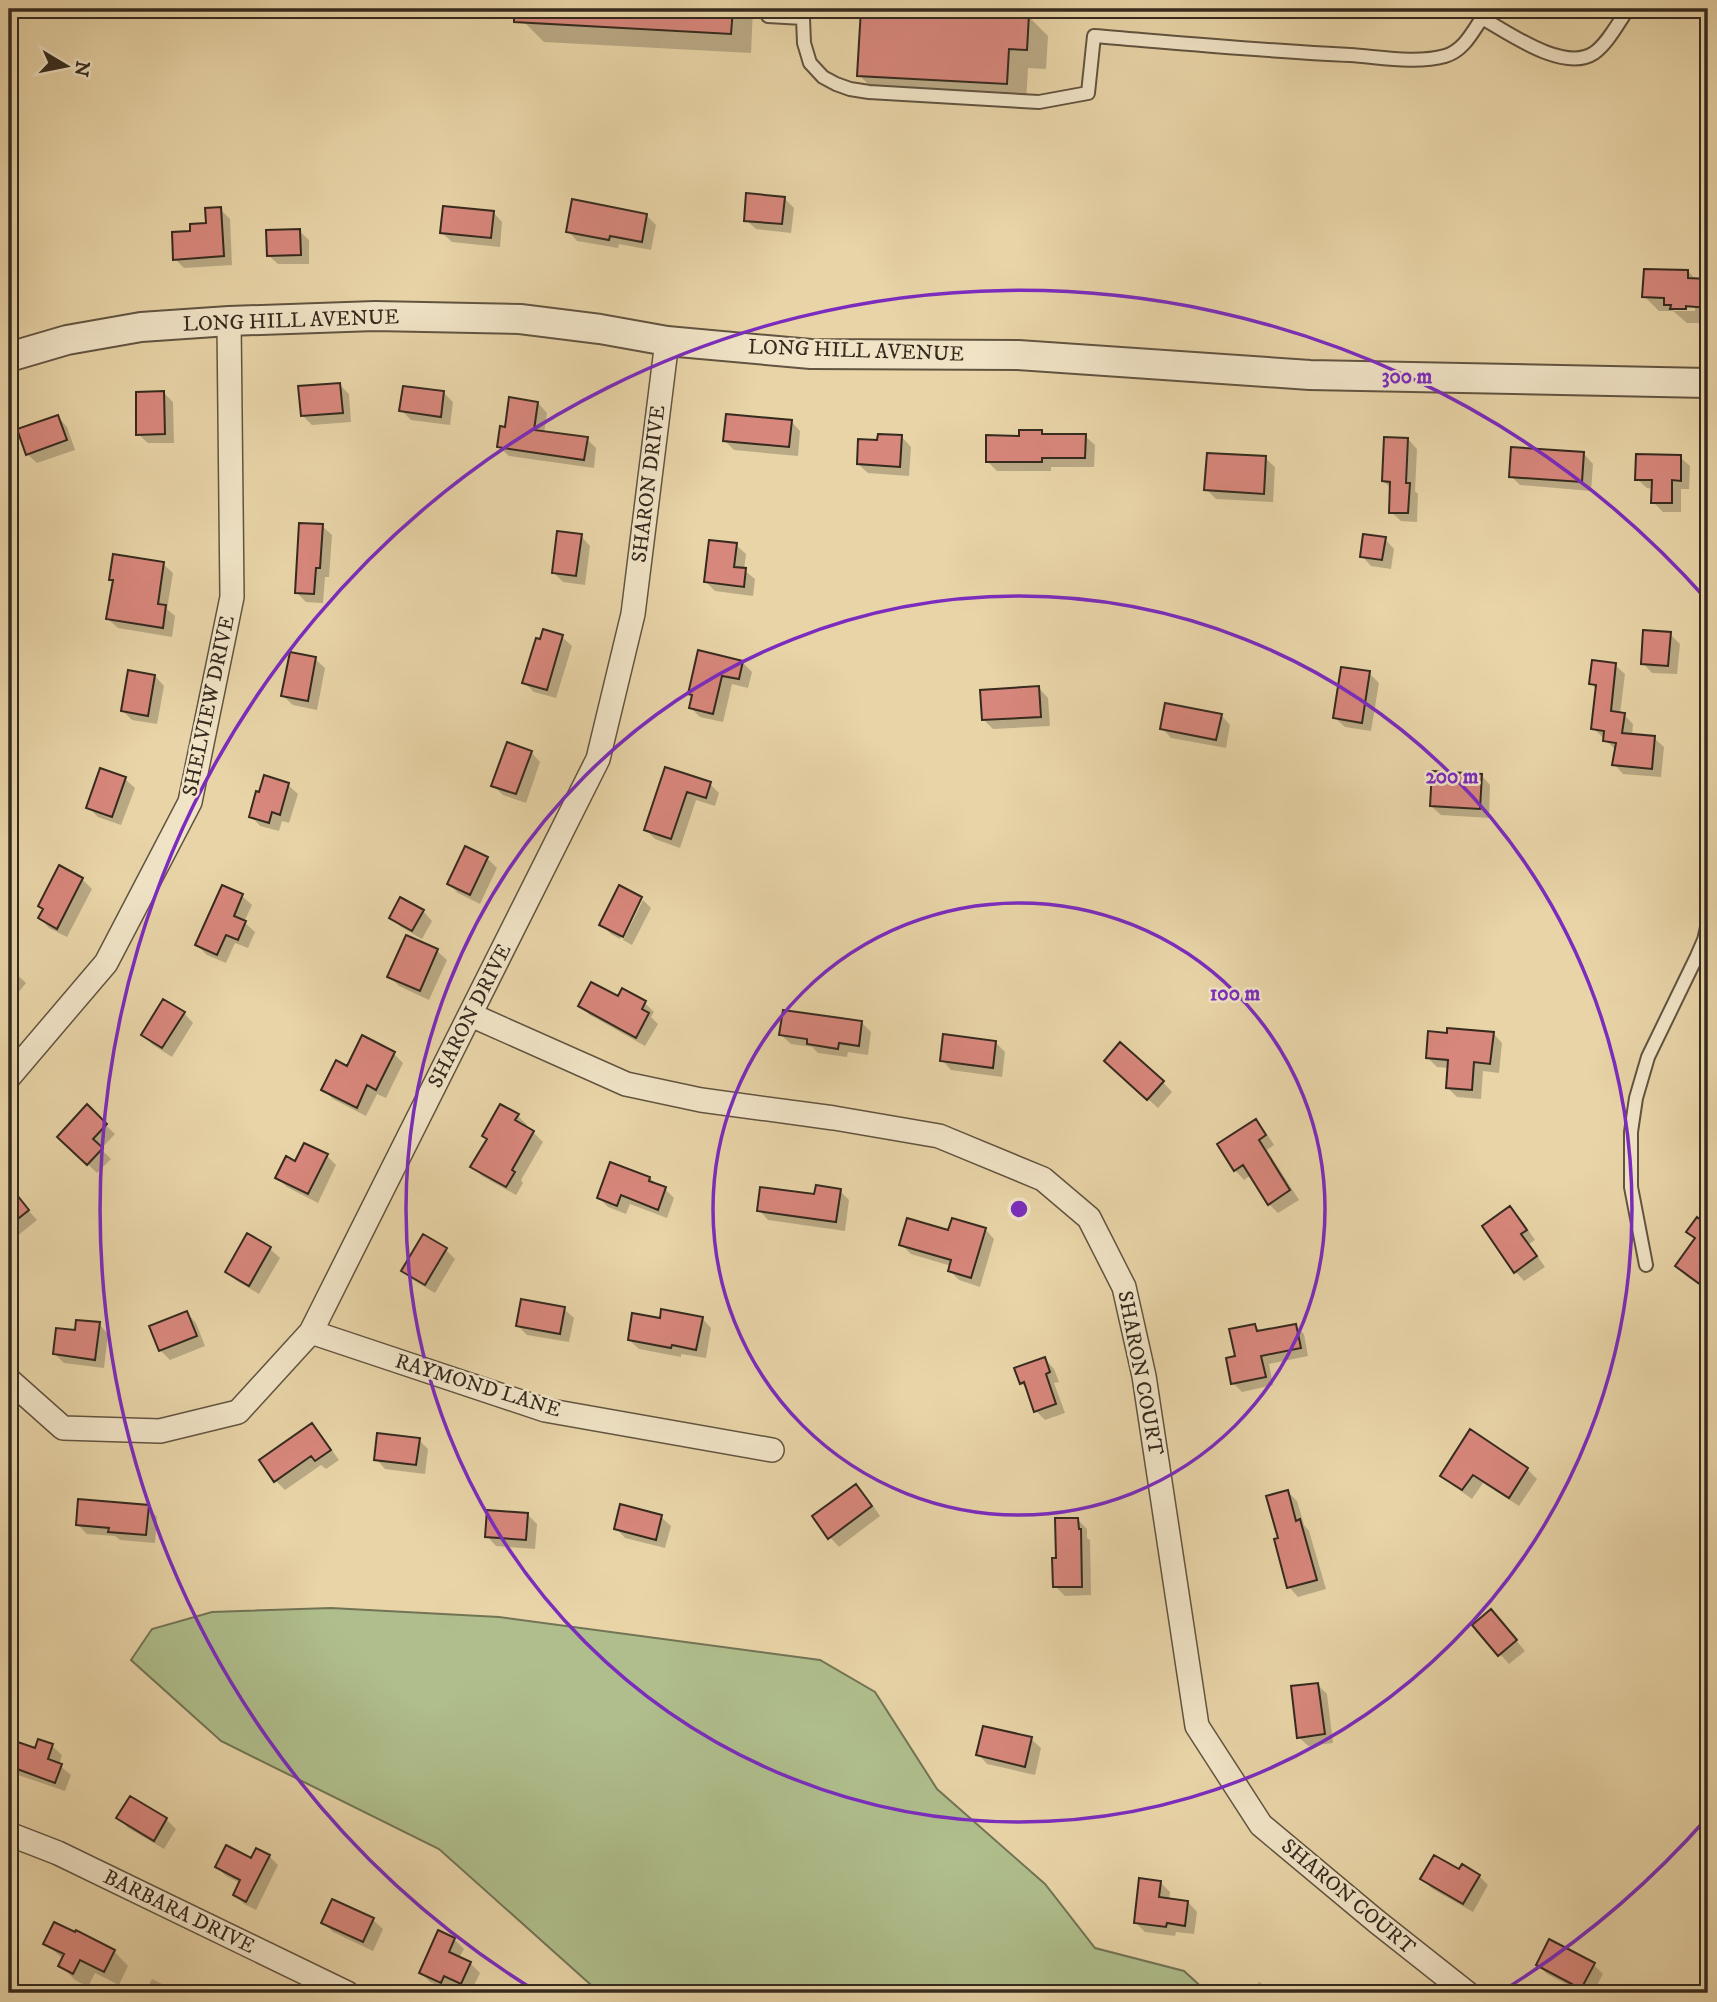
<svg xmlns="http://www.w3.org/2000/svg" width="1717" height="2002" font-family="'IM FELL DW Pica',serif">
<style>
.green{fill:#afbe8c;stroke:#727455;stroke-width:2}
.shadow{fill:#0003;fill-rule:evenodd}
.building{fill:#d8877c;stroke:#352a1e;stroke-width:2}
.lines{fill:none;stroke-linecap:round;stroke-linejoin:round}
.service-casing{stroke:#625440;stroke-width:16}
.minor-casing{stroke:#625440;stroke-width:26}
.tertiary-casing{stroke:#625440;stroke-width:32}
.service{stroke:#f0e3c6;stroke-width:12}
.minor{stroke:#f0e3c6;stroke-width:23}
.tertiary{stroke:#f0e3c6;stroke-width:28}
.ring{fill:none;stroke:#7b2cbf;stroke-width:3.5}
.labels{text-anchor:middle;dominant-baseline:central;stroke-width:5;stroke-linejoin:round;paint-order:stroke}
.street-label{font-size:21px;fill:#352a1e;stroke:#f0e3c6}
.centre{fill:#7b2cbf;stroke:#f0e3c6;stroke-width:3.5}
.ring-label{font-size:21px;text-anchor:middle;font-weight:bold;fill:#7b2cbf;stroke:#f0e3c6;stroke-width:5;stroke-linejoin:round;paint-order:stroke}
</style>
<rect width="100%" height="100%" fill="#e8d4a7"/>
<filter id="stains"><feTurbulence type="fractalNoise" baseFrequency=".00286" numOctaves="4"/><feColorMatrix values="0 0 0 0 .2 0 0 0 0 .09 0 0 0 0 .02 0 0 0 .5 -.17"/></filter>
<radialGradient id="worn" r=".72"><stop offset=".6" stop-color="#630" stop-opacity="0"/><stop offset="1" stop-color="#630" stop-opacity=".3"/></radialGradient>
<path class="green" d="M331,1608L499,1617L820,1660L875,1692L937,1789L1045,1884L1095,1948L1184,1971L1208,1993H600L439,1849L221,1741L131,1660L152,1629L212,1612Z"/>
<path class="shadow" d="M525,9H753L751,53L544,42L524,22Z
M863,9H1031V19L1048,36L1046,69L1028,68L1026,103L879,95L859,75Z
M784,198L794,208L791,233L756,229L746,220Z
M220,209L230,219L232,265L184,268L175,259L192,232L208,224Z
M493,212L502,222L500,247L452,242L442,233Z
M646,215L656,225L651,250L619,244L618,248L577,241L568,231Z
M299,231L309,240V264H278L268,255Z
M1688,271L1696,280L1708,281V321L1700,320V323H1687L1673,311H1659L1644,296ZM1671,307L1695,308V311H1674Z
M340,385L349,394L351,422L312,425L302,415Z
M164,393L173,402L174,443H148L138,434Z
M444,393L453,402L450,425L411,420L401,410Z
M538,403L547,413L544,433L587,439L596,448L594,468L509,456L499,447L507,429Z
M58,417L67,427L75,450L37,463L27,454Z
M791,421L800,431L798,456L734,450L725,441Z
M1041,432L1045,436H1085L1095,445L1094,467H1051V471H997L988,462L1021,437Z
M902,437L911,447L909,476L868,473L858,464L879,442Z
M1408,439L1417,449L1415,491L1418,494L1417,522L1401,521L1391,512L1392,489L1383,481Z
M1584,454L1593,464L1591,491L1520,485L1511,476Z
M1680,457L1690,466L1689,489H1681V512H1663L1653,502L1654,489L1647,488L1637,479Z
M1265,458L1275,467L1273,502L1216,499L1206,489Z
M322,526L332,535L329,577H325L323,603L306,602L296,592Z
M581,536L590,546L585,585L563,582L554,573Z
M1385,539L1394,549L1391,569L1371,566L1362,556Z
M736,545L746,554L744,570L755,579L753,596L715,591L706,582Z
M163,564L173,573L167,609L175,616L172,637L118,628L108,619L114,582L111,579Z
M1670,634L1680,644L1677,674L1652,673L1643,663Z
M562,637L572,646L556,698L534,692L524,682Z
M315,659L325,668L317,710L293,705L283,696Z
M742,662L752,672L748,688L732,684L723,722L700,717L690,707L693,696L690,694Z
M1615,665L1625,674L1620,714L1624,715L1633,724L1632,736L1654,738L1664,747L1661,777L1623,774L1614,764L1616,750L1593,728L1597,690L1591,683Z
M1369,673L1379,683L1371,731L1345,727L1335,718Z
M155,676L164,686L157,724L132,720L123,711Z
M1039,688L1048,698L1050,726L993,729L983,719Z
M1221,715L1230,725L1226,748L1171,738L1162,728Z
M531,752L540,762L526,803L503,795L493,785Z
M666,769L710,784L719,793L715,806L696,800L680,848L655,839L646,830Z
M1481,775L1490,785L1489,818L1441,815L1431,806Z
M125,779L135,788L121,825L98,817L88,807Z
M288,785L298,794L289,823L282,821L279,831L260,826L251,816Z
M487,858L497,868L480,904L458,893L449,884Z
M82,879L92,889L67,937L49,928L40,918Z
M619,888L642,899H639L620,939L611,934L602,925Z
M242,896L252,905L244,922L255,932L248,948L235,943L226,963L207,955L197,945Z
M643,900L651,908L632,945L623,940Z
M423,911L432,921L422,939L401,927L391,918Z
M407,937L437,951L447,960L429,1000L399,986L390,977Z
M9,967L26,983L9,1004Z
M618,999L645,1003L654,1012L651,1017L658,1024L645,1046L590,1015L580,1006Z
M184,1013L193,1023L172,1057L153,1045L143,1035Z
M862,1023L871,1032L868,1055L848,1052L847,1057L818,1053L812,1047L791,1044L781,1035Z
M1493,1033L1502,1043L1499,1073L1483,1071L1481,1099L1457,1097L1447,1087L1449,1068L1437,1067L1427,1057Z
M995,1042L1005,1052L1002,1077L951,1070L942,1060Z
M394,1054L403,1063L386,1098L377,1094L366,1116L333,1099L323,1089Z
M1115,1070L1163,1082L1172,1092L1158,1108Z
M1708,1083V1104L1705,1101Z
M87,1107L115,1134L101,1149L111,1159L97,1173L59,1136Z
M518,1116L527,1125L525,1128L533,1132L543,1142L521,1180L523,1183L516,1195L482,1176L473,1167Z
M1256,1121L1265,1131L1274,1145L1267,1150L1299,1200L1278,1213L1269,1204L1251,1175L1244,1180L1235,1170Z
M327,1156L336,1165L318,1203L287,1187L277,1178L296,1163Z
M650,1178L657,1186L665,1189L674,1198L667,1218L630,1204L626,1214L608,1207L599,1198Z
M840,1191L849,1200L845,1231L768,1220L759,1210Z
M17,1198L37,1220L10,1242L19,1254L9,1262V1202L10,1204Z
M1510,1209L1520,1218L1535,1240L1529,1244L1545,1267L1524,1281L1515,1271Z
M1697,1220L1708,1228V1291L1686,1276L1677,1266L1696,1239L1689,1232Z
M985,1229L994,1239L980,1287L959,1280L950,1271L951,1266L911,1254L901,1244L949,1232Z
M248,1236L270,1249L280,1258L259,1294L237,1281L227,1272Z
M445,1249L455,1259L435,1293L413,1280L403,1271Z
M564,1309L574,1318L569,1342L527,1335L518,1326Z
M187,1313L196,1323L205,1346L170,1360L160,1350Z
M702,1318L711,1328L706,1358L681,1354V1357L639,1349L629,1340Z
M99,1324L108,1334L104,1368L64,1363L55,1354Z
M1295,1325L1304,1334L1308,1356L1269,1364L1273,1385L1242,1392L1233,1383L1237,1358L1255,1326L1261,1332Z
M1045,1359L1054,1369L1059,1382L1054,1383L1065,1413L1045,1420L1036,1411L1028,1390L1021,1383Z
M312,1425L321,1435L339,1460L326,1469L321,1465L285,1490L275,1480Z
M419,1440L428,1449L425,1474L385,1469L376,1459Z
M9,1467L17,1476L9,1489Z
M1527,1469L1537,1479L1519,1506L1483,1483L1472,1499L1452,1485L1442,1475Z
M856,1486L866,1496L880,1516L839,1547L830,1537Z
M1288,1492L1297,1501L1304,1525L1309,1531L1326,1589L1298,1597L1289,1587L1280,1539Z
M148,1507L157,1517L155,1543L120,1540L115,1536L87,1534L77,1524Z
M528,1515L537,1524L535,1549L496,1546L487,1536Z
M661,1517L671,1526L665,1548L625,1538L616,1528Z
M1078,1520L1087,1529V1538L1090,1540L1091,1595L1065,1596L1055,1586L1058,1560Z
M1500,1621L1525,1651L1509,1664L1475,1625Z
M1317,1684L1327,1694L1333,1743L1308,1746L1299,1737Z
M1031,1739L1041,1748L1035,1775L987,1764L978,1754Z
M11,1742L36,1750L52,1746L62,1755L59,1765L71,1775L65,1791L12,1773L9,1769V1747Z
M130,1798L166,1819L176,1829L164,1849L128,1828L119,1818Z
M269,1856L278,1865L256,1910L244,1904L235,1895L240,1883L226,1876L217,1867Z
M1459,1872L1479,1876L1488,1885L1473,1912L1431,1888L1422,1878Z
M1160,1882L1170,1892L1169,1900L1188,1902L1197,1912L1194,1934L1176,1932L1175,1936L1145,1932L1135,1922Z
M333,1901L373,1920L383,1929L373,1951L333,1932L323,1923Z
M454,1939L464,1949L459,1958L470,1963L480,1973L471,1992L454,1984L450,1991L430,1982L421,1973Z
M45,1943L114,1951L128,1966L119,1985L95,1973L88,1987L75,1980L60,1965L63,1959Z
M1538,1965H1594L1603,1974L1593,1993H1583L1547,1974Z
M152,1979L172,1989L174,1985L190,1993H145Z
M1259,1982L1277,1993H1251Z"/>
<path class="building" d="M514,9H733L731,34L514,22Z
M861,9H1011V13L1029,14L1027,50L1009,49L1007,84L857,76Z
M746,193L785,197L782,224L744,221Z
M572,199L647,214L642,242L610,236L609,240L566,232Z
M443,206L494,211L491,238L440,233Z
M221,207L224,256L173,260L172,232L190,231V224L206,223L205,208Z
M300,229L301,255L267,256L266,230Z
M1644,269L1688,270V278L1708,279V308L1686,306V309H1670L1671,305H1664V298L1642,297Z
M340,383L343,413L301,416L298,386Z
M403,386L444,391L441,417L399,411Z
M164,391L165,434L136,435V392Z
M509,397L538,402L534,430L588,437L584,460L497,447L500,426L505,427Z
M726,414L792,420L789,447L723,441Z
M58,415L67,440L26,455L17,429Z
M1019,430H1042V434H1086L1085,458H1042V462H986V435L1019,436Z
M878,434L902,435L900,467L857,464L858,439L877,440Z
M1384,437L1408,438L1406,483H1410L1408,513H1389L1390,482L1382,481Z
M1511,447L1584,452L1582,482L1509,477Z
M1207,453L1266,456L1264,494L1204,490Z
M1636,454L1681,455V481L1672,480V503H1651L1652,480H1635Z
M299,523L323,524L320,568H316L314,594L295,593Z
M557,531L582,534L576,576L552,573Z
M1363,534L1386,537L1382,560L1360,557Z
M709,540L737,543L734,567L746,568L744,587L704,582Z
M113,554L164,562L158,604L166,605L163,628L106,619L113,580H109Z
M543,629L563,635L547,690L522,683L536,638L540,639Z
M1643,630L1671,632L1668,666L1641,664Z
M698,650L743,661L739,679L722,676L713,714L689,708L692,695L688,694Z
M290,652L316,657L308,701L281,696Z
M1592,660L1616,663L1611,711L1625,713L1622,733L1655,736L1652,769L1612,765L1616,743L1603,741L1604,731L1591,729L1596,685L1589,684Z
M1341,667L1370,671L1362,723L1333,718Z
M128,670L155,675L148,716L121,711Z
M1039,686L1041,717L982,720L980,690Z
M1165,703L1222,714L1216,740L1160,729Z
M507,742L532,751L516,794L491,786Z
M665,767L711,782L706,798L687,792L671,839L644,830Z
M100,768L126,777L112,817L86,808Z
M1432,771L1482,774L1480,809L1430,806Z
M264,775L289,783L280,815L272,812L269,823L249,817L256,791L259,792Z
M465,846L488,857L470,895L447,884Z
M59,865L83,878L57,929L38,918L43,909L38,906Z
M222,885L243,894L234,916L246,921L238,940L226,935L217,955L195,945Z
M619,885L642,897L623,937L599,925Z
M400,897L424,910L412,931L389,918Z
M406,935L438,949L420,991L387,977Z
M591,982L618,996L622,988L646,1001L642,1009L649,1013L636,1038L578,1006Z
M163,999L185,1012L162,1048L141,1035Z
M783,1010L862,1021L859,1046L839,1043L838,1049L807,1044V1039L779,1035Z
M1447,1028L1494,1032L1490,1064L1474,1062L1472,1090L1446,1088L1448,1060L1426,1058L1428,1031L1447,1033Z
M943,1034L996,1041L993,1068L940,1061Z
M362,1035L395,1052L376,1090L367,1085L357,1108L321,1090L336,1060L347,1066Z
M1120,1042L1164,1081L1147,1100L1104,1061Z
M87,1104L107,1124L93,1139L103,1148L87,1165L57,1137Z
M500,1104L519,1114L515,1120L534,1131L512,1170L515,1172L506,1187L470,1167L487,1139L482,1136Z
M1256,1119L1266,1135L1259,1140L1290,1190L1268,1205L1243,1165L1234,1171L1217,1144Z
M304,1143L328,1154L308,1194L275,1178L286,1156L295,1161Z
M610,1162L650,1177L649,1181L666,1187L658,1210L621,1195L617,1206L597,1198Z
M9,1185L29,1210L9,1226Z
M816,1185L841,1189L836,1222L757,1211L760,1187L814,1194Z
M1510,1206L1527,1230L1521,1234L1537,1256L1514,1273L1482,1226Z
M1697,1217L1705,1223L1708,1219V1275L1701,1285L1675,1266L1695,1238L1686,1232Z
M907,1218L948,1230L952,1218L986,1228L971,1278L948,1271L951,1260L899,1245Z
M247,1233L271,1247L249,1286L225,1272Z
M423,1234L447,1248L425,1285L401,1271Z
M521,1299L565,1307L560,1334L516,1326Z
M661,1309L703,1317L696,1350L672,1345L671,1348L628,1340L632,1313L660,1318Z
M187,1311L197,1336L159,1351L149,1326Z
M76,1320L100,1322L95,1360L53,1354L56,1328L75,1330Z
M1255,1324L1257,1331L1296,1324L1301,1348L1261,1356L1266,1377L1231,1384L1226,1358L1235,1356L1229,1329Z
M1045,1357L1050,1372L1046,1374L1056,1404L1034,1412L1024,1382L1020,1384L1014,1368Z
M312,1423L331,1450L315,1461L311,1456L274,1482L259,1460Z
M1470,1429L1528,1468L1509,1498L1473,1475L1462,1490L1440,1476Z
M377,1433L420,1438L416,1465L374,1460Z
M856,1484L872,1506L828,1539L812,1516Z
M1288,1490L1296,1521L1300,1519L1317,1580L1287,1588L1274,1539L1278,1538L1266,1496Z
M78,1499L149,1505L146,1535L108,1532L109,1528L76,1525Z
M620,1504L662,1515L656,1540L614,1529Z
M487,1510L528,1513L526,1540L485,1537Z
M1055,1518H1078L1079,1529H1081L1082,1587H1053L1052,1558H1056Z
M1491,1609L1517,1640L1498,1656L1472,1625Z
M1318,1683L1325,1734L1297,1738L1291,1686Z
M983,1726L1032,1737L1025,1767L976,1755Z
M9,1739L35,1748L38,1739L53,1744L48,1759L62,1764L55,1783L9,1766Z
M130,1796L167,1818L154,1841L116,1818Z
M226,1845L251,1858L256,1848L270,1855L246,1902L233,1895L240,1880L215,1867Z
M1434,1855L1459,1869L1462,1864L1480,1875L1463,1904L1420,1879Z
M1139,1878L1161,1881L1159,1897L1188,1901L1185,1926L1167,1923L1166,1927L1134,1923Z
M332,1899L374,1918L363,1942L321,1923Z
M54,1922L75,1932L76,1930L115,1950L104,1972L80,1960L73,1974L58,1966L64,1954L43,1944Z
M438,1930L455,1938L449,1952L471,1962L461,1984L444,1976L441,1983L419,1973Z
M1549,1939L1595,1963L1581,1989L1536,1965Z"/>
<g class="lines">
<g class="service-casing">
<path id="service" d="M769,9L768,16L803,18L804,43L810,63L823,77L836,84L850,89L869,92L1039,102L1088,93L1094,36C1179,43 1264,51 1350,55C1380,57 1416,64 1445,56C1463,51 1472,33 1482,18C1509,33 1564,73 1594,53C1608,43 1618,23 1628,9
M1646,1265L1631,1187V1132L1636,1098L1648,1057L1697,956L1704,940L1708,923"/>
</g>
<g class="minor-casing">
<path id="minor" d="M471,1015L626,1084L701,1100L834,1118L939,1136L1043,1179L1089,1218L1124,1287L1144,1376L1197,1726L1261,1825L1376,1921L1467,1993
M9,1077L106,963L190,802L232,597L229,321
M311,1332L545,1410L772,1450
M9,1380L63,1428L160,1431L238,1412L311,1332L598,759L633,614L667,341
M9,1834L58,1853L347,1993"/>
</g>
<g class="tertiary-casing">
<path id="tertiary" d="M9,357L67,340L141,327L229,321L375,316L520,319L600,329L667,341L811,354L1018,355L1310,375L1708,383"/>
</g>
<use href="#service" class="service"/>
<use href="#minor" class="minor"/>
<use href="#tertiary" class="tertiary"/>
</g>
<g class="ring">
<circle cx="1019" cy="1209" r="306"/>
<circle cx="1019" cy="1209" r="613"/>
<path d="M1707 1818A919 919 0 0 1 1499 1993M539 1993A919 919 0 1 1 1707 600"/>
</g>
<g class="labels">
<g class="street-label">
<text transform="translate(291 321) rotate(-2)">LONG HILL AVENUE</text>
<text transform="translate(856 351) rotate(2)">LONG HILL AVENUE</text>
<text transform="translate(649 484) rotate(-83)">SHARON DRIVE</text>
<text transform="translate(209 706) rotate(-78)">SHELVIEW DRIVE</text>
<text transform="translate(470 1016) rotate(-63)">SHARON DRIVE</text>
<text transform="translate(1140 1373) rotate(79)">SHARON COURT</text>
<text transform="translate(478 1386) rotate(17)">RAYMOND LANE</text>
<text transform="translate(1348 1897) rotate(40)">SHARON COURT</text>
<text transform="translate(179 1912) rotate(26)">BARBARA DRIVE</text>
</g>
</g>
<circle cx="1019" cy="1209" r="10" class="centre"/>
<g class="ring-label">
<text x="1407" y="383">300 m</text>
<text x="1452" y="783">200 m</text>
<text x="1235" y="1000">100 m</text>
</g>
<rect width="1717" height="2002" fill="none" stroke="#e8d4a7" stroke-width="35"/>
<rect x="10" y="10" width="1696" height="1981" fill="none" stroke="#352a1e" stroke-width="3.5"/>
<rect x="18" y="18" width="1682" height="1967" fill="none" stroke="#352a1e" stroke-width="2"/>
<g transform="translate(66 66) rotate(100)" stroke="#f0e3c6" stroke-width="5" paint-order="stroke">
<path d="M0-5L12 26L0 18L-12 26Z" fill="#352a1e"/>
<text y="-10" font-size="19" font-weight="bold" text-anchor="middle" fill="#352a1e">N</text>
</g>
<rect width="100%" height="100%" filter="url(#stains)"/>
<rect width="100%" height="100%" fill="url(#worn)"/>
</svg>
